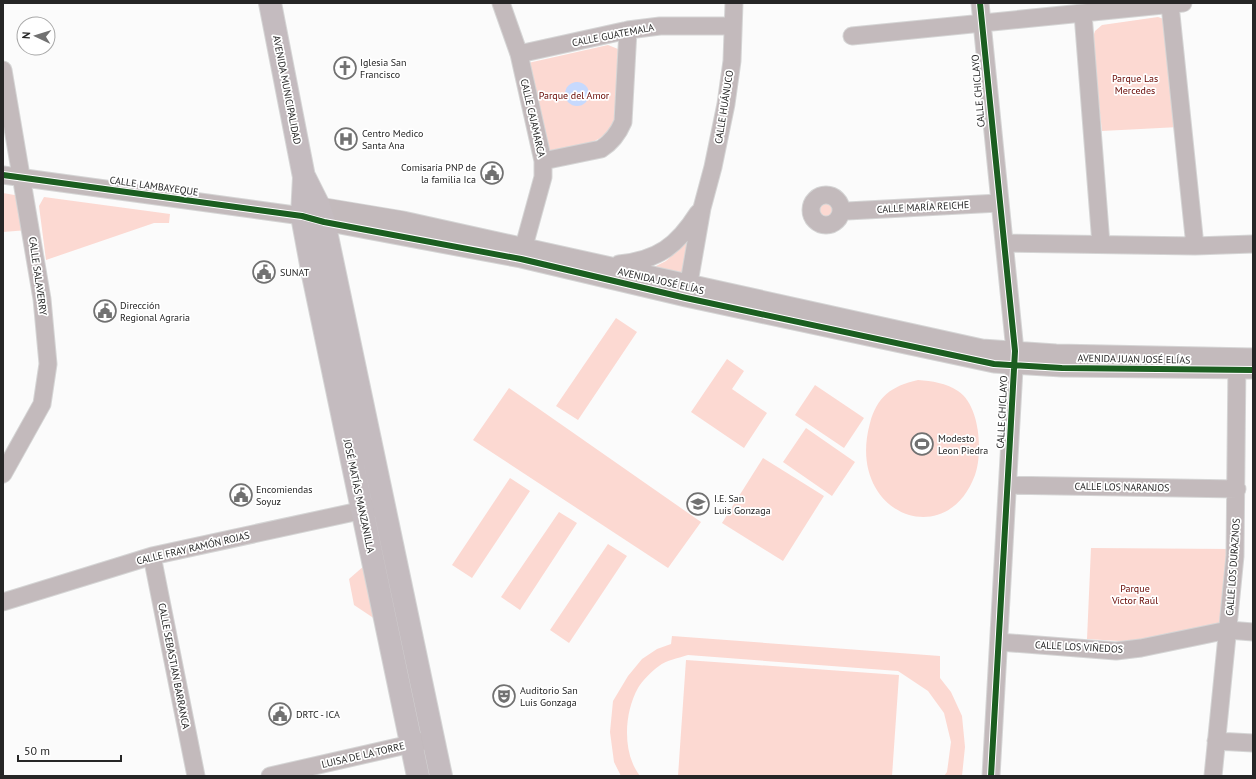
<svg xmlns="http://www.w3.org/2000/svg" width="1256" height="779" font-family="'PT Sans',sans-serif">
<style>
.green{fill:#fcd9d2}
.water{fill:#c6d9fd}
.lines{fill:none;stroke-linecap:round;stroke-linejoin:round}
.minor-casing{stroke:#d5d5d5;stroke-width:19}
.major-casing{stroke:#d5d5d5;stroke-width:24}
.minor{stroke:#c3babc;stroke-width:17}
.major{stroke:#c4bbbf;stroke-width:22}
.cycleway-casing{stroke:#fff;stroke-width:8}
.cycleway{stroke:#1b5e20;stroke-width:6}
.labels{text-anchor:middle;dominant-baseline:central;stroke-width:3.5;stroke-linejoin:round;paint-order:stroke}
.street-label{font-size:10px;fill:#262626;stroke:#fff}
.poi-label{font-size:10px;fill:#262626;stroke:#fff;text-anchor:start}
.park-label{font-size:10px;fill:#660600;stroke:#fff}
</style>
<rect width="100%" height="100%" fill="#fbfbfb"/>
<path class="green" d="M1158,17L1167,20L1179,127L1102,131L1092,40L1095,31L1102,25Z
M608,45L618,49L620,54L614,120C604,147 575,146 551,151L548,150L528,63Z
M3,193L20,196L28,230L3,232Z
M44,197L170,214L169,223H154L46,260L39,206Z
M818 210a9 9 0 1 1 18 0a9 9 0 1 1-18 0Z
M686,242H689L683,275L652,268L666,261Z
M616,318L637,332L578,420L556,406Z
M727,359L744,371L732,389L767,413L744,448L691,412Z
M918,380C932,381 946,383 958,391C980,405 983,453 975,475C946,554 845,513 870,423C877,397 891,386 918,380Z
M815,385L864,418L844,448L795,415Z
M509,388L701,522L668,568L473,440Z
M806,428L855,462L832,496L783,462Z
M763,458L824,496L783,561L722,523Z
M510,478L530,491L472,578L452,565Z
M559,512L577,523L520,610L501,597Z
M608,544L627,556L569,643L550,630Z
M1091,548L1232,549L1228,627L1147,640L1119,641L1087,639Z
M365,565L378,621L354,605L349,579Z
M672,636L940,656V678L951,692L962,716L965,747L962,776H944L947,772L951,742L944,713L928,691L898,671L688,655C679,658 666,660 659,666C652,671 642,681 638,688C624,713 622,753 640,776H621L614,762L610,732L613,701L628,676L642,659L657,649L671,644Z
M686,660L899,675L892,776H678Z"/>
<path class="water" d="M565 94a12 12 0 1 1 24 0a12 12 0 1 1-24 0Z"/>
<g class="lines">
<g class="minor-casing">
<path id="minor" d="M501,3L519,54L543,161V177L521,257
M980,3L1015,351L991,776
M1170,5L1195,246
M1083,14L1101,244
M852,36L1183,3
M519,54L628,30L660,26H732
M3,70L42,299L48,364L42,404L3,474
M543,161L601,149C612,142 618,134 623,122L628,30
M3,175L302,216L324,222L521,259L686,298L994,364L1062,368L1253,370
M811 210a15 15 0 1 1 30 0a15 15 0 1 1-30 0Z
M310,211L319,206L403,220L982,348L1056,353L1253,357
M847,211L999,203
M1004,243L1195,246L1253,244
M619,264C658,260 677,246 698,213
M687,294L702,208L713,167L726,104L732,61L734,3
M1008,485L1237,489
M152,556L196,776
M3,602L152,556L373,508
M999,642L1116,651L1141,648L1228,630L1253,632
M1216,741L1253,743
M270,776L424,741
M1213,776L1235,556L1237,359"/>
</g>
<g class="major-casing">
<path id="major" d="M270,3L304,177L302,216L313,275L418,776
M305,178L319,206L324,222L441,776"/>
</g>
<use href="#minor" class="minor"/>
<use href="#major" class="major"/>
<g class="cycleway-casing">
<path id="cycleway" d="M980,3L1015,351L991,776
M3,175L302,216L324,222L521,259L686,298L994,364L1062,368L1253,370"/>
</g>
<use href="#cycleway" class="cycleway"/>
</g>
<defs>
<g id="church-ring" transform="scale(1.15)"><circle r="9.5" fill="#fff" stroke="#717171" stroke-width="1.5"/><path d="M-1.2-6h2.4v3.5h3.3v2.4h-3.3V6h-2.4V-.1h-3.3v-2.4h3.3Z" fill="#717171"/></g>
<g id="hospital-ring" transform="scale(1.15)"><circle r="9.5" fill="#fff" stroke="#717171" stroke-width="1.5"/><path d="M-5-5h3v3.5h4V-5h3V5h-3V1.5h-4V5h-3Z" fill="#717171"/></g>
<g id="civic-ring" transform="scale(1.15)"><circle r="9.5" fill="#fff" stroke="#717171" stroke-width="1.5"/><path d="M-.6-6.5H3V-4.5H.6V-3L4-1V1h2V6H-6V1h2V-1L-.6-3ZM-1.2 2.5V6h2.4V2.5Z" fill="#717171"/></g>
<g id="stadium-ring" transform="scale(1.15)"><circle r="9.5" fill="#fff" stroke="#717171" stroke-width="1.5"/><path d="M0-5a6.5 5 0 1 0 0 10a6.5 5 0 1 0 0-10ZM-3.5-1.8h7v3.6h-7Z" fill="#717171"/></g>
<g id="school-ring" transform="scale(1.15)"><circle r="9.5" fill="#fff" stroke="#717171" stroke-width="1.5"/><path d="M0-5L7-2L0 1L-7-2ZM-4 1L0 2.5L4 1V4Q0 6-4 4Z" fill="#717171"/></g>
<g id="theatre-ring" transform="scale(1.15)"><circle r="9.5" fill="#fff" stroke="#717171" stroke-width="1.5"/><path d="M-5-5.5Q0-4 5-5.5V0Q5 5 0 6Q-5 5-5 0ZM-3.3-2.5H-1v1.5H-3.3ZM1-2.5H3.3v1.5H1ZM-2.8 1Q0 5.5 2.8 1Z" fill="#717171"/></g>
</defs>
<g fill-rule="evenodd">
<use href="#church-ring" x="345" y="68"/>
<use href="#hospital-ring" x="346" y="139"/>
<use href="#civic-ring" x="492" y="173"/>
<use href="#civic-ring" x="264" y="272"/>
<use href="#civic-ring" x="105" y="311"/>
<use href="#stadium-ring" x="922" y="444"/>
<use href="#civic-ring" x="241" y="495"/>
<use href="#school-ring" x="698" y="504"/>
<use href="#theatre-ring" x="504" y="696"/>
<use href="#civic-ring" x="280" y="714"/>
</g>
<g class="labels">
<g class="street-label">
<text transform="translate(613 35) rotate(-11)">CALLE GUATEMALA</text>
<text transform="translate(287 90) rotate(79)">AVENIDA MUNICIPALIDAD</text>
<text transform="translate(978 91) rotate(-95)">CALLE CHICLAYO</text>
<text transform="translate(724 107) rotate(-81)">CALLE HUÁNUCO</text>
<text transform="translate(533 118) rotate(77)">CALLE CAJAMARCA</text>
<text transform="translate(154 186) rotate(8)">CALLE LAMBAYEQUE</text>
<text transform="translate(923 207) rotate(-3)">CALLE MARÍA REICHE</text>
<text transform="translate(38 276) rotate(82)">CALLE SALAVERRY</text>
<text transform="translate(661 281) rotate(13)">AVENIDA JOSÉ ELÍAS</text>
<text transform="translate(1134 359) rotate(1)">AVENIDA JUAN JOSÉ ELÍAS</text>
<text transform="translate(1002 412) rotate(-87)">CALLE CHICLAYO</text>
<text transform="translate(1122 487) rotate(1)">CALLE LOS NARANJOS</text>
<text transform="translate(359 496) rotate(78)">JOSÉ MATÍAS MANZANILLA</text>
<text transform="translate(193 548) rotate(-13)">CALLE FRAY RAMÓN ROJAS</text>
<text transform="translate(1233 567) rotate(-86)">CALLE LOS DURAZNOS</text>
<text transform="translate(1079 647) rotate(3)">CALLE LOS VIÑEDOS</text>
<text transform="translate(174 666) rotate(79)">CALLE SEBASTIAN BARRANCA</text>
<text transform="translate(363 755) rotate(-13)">LUISA DE LA TORRE</text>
</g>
<g class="poi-label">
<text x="360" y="62">Iglesia San<tspan x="360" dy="12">Francisco</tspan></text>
<text x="362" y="133">Centro Medico<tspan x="362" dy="12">Santa Ana</tspan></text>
<text x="476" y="167" text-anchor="end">Comisaría PNP de<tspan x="476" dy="12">la familia Ica</tspan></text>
<text x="280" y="272">SUNAT</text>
<text x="120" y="305">Dirección<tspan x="120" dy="12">Regional Agraria</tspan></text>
<text x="938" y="438">Modesto<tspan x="938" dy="12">Leon Piedra</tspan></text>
<text x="256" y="489">Encomiendas<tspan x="256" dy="12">Soyuz</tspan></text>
<text x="714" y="498">I.E. San<tspan x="714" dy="12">Luis Gonzaga</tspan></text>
<text x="520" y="690">Auditorio San<tspan x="520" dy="12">Luis Gonzaga</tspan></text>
<text x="296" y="714">DRTC - ICA</text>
</g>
<g class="park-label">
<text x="1135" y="78">Parque Las<tspan x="1135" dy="12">Mercedes</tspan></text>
<text x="574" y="95">Parque del Amor</text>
<text x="1135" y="588">Parque<tspan x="1135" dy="12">Víctor Raúl</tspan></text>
</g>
</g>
<rect width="1256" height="779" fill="none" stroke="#262626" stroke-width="8"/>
<g transform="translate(36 36) rotate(274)"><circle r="19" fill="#ffffff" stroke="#a8a8a8"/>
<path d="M0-3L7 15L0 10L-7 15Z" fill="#717171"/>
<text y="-6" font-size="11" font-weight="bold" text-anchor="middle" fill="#262626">N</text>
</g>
<path d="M18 755v6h103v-6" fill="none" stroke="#262626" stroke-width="2"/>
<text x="24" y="755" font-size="12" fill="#262626" stroke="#ffffff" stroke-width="3" paint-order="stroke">50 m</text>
</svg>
